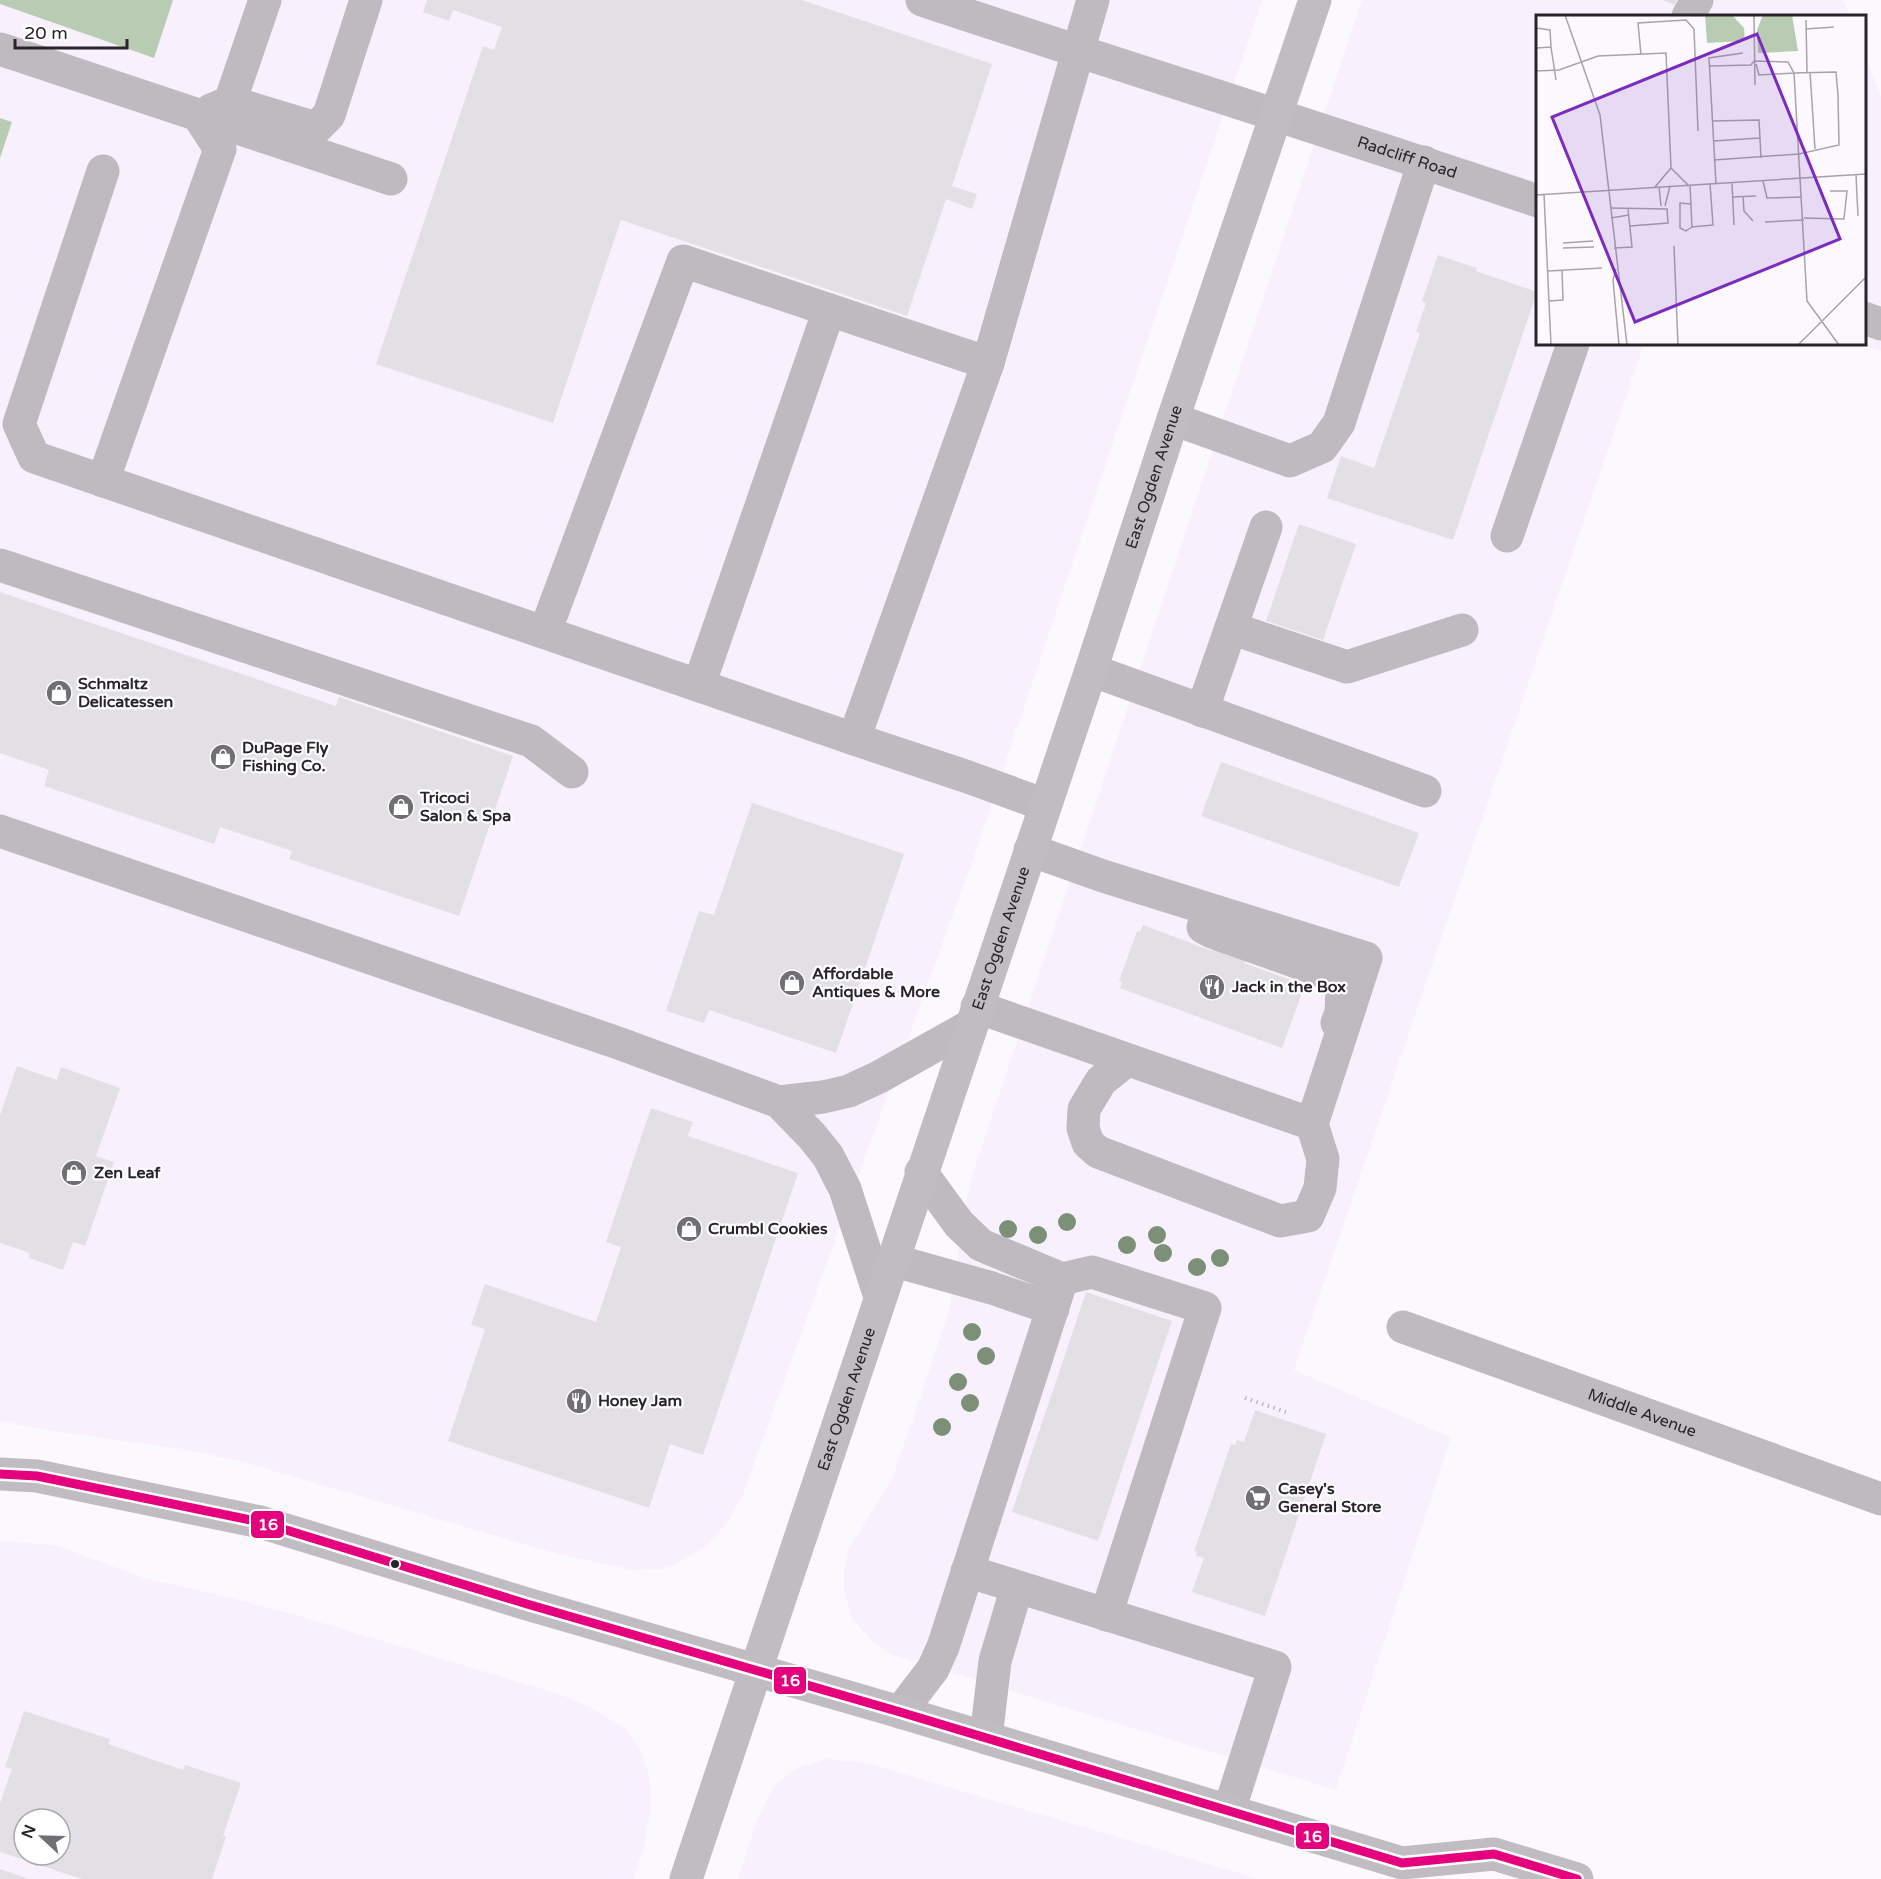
<svg xmlns="http://www.w3.org/2000/svg" width="1881" height="1879" font-family="'Varela Round',sans-serif">
<style>
.built{fill:#f9f0fe;fill-rule:evenodd}
.water{fill:#b8ccb4}
.building{fill:#e2e0e4;fill-rule:evenodd}
.lines{fill:none;stroke-linecap:round;stroke-linejoin:round}
.path{stroke:#bcb9bd;stroke-width:4;stroke-dasharray:1.5 4.5;stroke-linecap:butt}
.minor{stroke:#bebabf;stroke-width:33}
.major{stroke:#c0bdc2;stroke-width:33}
.bus-1-casing{stroke:#fff;stroke-width:14}
.bus-1{stroke:#e5007d;stroke-width:9}
.tree{fill:#7b9077}
.bus-dot{fill:#28242a;stroke:#fff;stroke-width:2}
.labels{text-anchor:middle;dominant-baseline:central;stroke-width:4.5;stroke-linejoin:round;paint-order:stroke}
.street-label{font-size:16px;fill:#28242a;stroke:#fff}
.poi-label{font-size:16px;font-weight:bold;fill:#28242a;stroke:#fff;text-anchor:start}
.inset-road{fill:none;stroke:#a7a4a9;stroke-width:1.5}
.view{fill:#7b2cbf;fill-opacity:0.15;stroke:#7b2cbf;stroke-width:3}
.inset-edge{fill:none;stroke:#28242a;stroke-width:3}
.line-badge{stroke:#fff;stroke-width:2}
.badge-label{font-size:16px;text-anchor:middle;font-weight:bold;fill:#fff}
</style>
<rect width="100%" height="100%" fill="#fbf9fd"/>
<path class="built" d="M0,0H1262L973,859L742,1497L727,1523L706,1546L673,1566L660,1569L633,1570L558,1554L243,1462L183,1449L52,1431L0,1421Z
M1362,0H1843L1850,16H1538V344H1644L1294,1370L1451,1437L1336,1790L890,1654L873,1642L852,1618L844,1590V1570L848,1550L893,1477L949,1311L969,1185Z
M1865,55L1881,97V351L1860,344H1864Z
M0,1541L56,1545L144,1578L232,1598L303,1617L559,1694L589,1707L626,1729L641,1751L649,1775L651,1807L644,1847L633,1879H0ZM24,1819H60V1855H24Z
M826,1759L867,1763L1259,1879H738L758,1818L774,1786L795,1769Z"/>
<path class="water" d="M0,0H173L154,58L0,4Z
M0,118L12,122L0,158Z"/>
<path class="building" d="M427,0H802L992,64L952,186L977,194L972,209L946,199L907,316L621,220L553,423L376,364L483,46L494,50L502,27L453,10L449,21L423,12Z
M1662,0H1677L1675,5Z
M1438,255L1477,268L1476,271L1537,292L1453,540L1327,498L1341,456L1374,468L1420,333L1416,332L1426,303L1422,301Z
M1299,524L1356,544L1323,640L1266,621Z
M0,592L336,706L339,697L513,756L459,916L289,859L292,851L220,827L214,844L44,786L49,770L0,753Z
M1221,762L1419,833L1399,887L1201,816Z
M752,803L904,854L836,1053L709,1010L704,1023L666,1011L699,911L714,915Z
M1143,925L1212,951L1215,942L1247,954L1244,963L1305,985L1282,1048L1120,988L1122,982L1119,981L1137,931L1140,932Z
M17,1066L57,1080L61,1067L120,1088L96,1156L114,1162L85,1246L73,1242L63,1270L29,1258L30,1253L0,1243V1115Z
M651,1108L693,1122L688,1136L798,1173L703,1455L670,1444L649,1508L448,1441L485,1329L471,1325L485,1284L596,1322L621,1247L606,1242Z
M1086,1292L1172,1321L1098,1541L1012,1512Z
M1255,1410L1326,1434L1265,1616L1192,1592L1204,1558L1196,1556L1197,1552L1194,1551L1231,1444L1235,1445L1237,1440L1244,1442Z
M24,1711L110,1739L108,1744L183,1770L185,1765L241,1783L223,1836L226,1837L212,1879H82L0,1852V1803L12,1769L5,1767ZM24,1819H60V1855H24Z
M0,1869L29,1879H0Z"/>
<g class="lines">
<path class="path" d="M1245,1398L1286,1412"/>
<g class="minor">
<path id="s1" d="M922,0C1127,68 1333,132 1538,201"/>
<path d="M1688,16L1697,0"/>
<path d="M0,49L391,179"/>
<path d="M230,102L316,128L329,115L366,0"/>
<path d="M211,110L230,102L265,0"/>
<path d="M103,171L19,424L34,457L854,739L968,777L1045,805"/>
<path d="M1864,318L1881,324"/>
<path d="M1173,419L1290,461L1322,447L1339,423L1424,162"/>
<path d="M103,481L220,149L198,115"/>
<path d="M1507,536L1573,344"/>
<path d="M0,565L531,741L572,772"/>
<path d="M1231,628L1347,667L1462,630"/>
<path d="M545,632L683,261L988,363"/>
<path d="M1091,670L1425,791"/>
<path d="M699,685L829,310"/>
<path d="M1202,711L1266,527"/>
<path d="M854,739L988,363L1093,0"/>
<path d="M0,831L618,1043L779,1102L812,1136L828,1156L845,1189L880,1297"/>
<path d="M1203,927L1212,932L1319,970L1332,977L1342,989L1341,1013L1337,1023"/>
<path d="M977,1007L1312,1124L1366,958L1103,876L1030,850"/>
<path d="M1127,1060L1101,1081L1084,1109L1083,1128L1088,1143L1098,1152L1280,1221L1308,1216L1320,1188L1323,1159L1312,1124"/>
<path d="M779,1102L823,1097L849,1091L879,1077L970,1026"/>
<path d="M921,1172L959,1224L981,1245L1062,1279"/>
<path d="M892,1260L992,1288L1053,1309"/>
<path id="s2" d="M1403,1327L1881,1499"/>
<path d="M967,1571L1275,1667L1229,1811"/>
<path d="M900,1712L933,1669L943,1647L1062,1279L1092,1272L1205,1308L1106,1615"/>
<path d="M986,1738L995,1661L1017,1587"/>
</g>
<g class="major">
<path d="M0,1474L37,1476L260,1522L527,1604L900,1712L1402,1863L1494,1854L1577,1879"/>
<path id="s3" d="M686,1879L1091,670L1173,419L1315,0"/>
</g>
<g class="bus-1-casing">
<path id="bus-1" d="M0,1474L37,1476L260,1522L527,1604L900,1712L1402,1863L1494,1854L1577,1879"/>
</g>
<use href="#bus-1" class="bus-1"/>
</g>
<g class="tree">
<circle cx="1067" cy="1222" r="9"/>
<circle cx="1008" cy="1229" r="9"/>
<circle cx="1038" cy="1235" r="9"/>
<circle cx="1157" cy="1235" r="9"/>
<circle cx="1127" cy="1245" r="9"/>
<circle cx="1163" cy="1253" r="9"/>
<circle cx="1220" cy="1258" r="9"/>
<circle cx="1197" cy="1267" r="9"/>
<circle cx="972" cy="1332" r="9"/>
<circle cx="986" cy="1356" r="9"/>
<circle cx="958" cy="1382" r="9"/>
<circle cx="970" cy="1403" r="9"/>
<circle cx="942" cy="1427" r="9"/>
</g>
<defs>
<g id="shop-disc" transform="scale(1.35)"><circle r="9.5" fill="#726f74" stroke="#fff"/><path d="M-5-2.5h2.3a2.7 3.5 0 0 1 5.4 0H5L5.5 6h-11ZM-1.5-2.5h3a1.5 2.3 0 0 0-3 0Z" fill="#fff"/></g>
<g id="restaurant-disc" transform="scale(1.35)"><circle r="9.5" fill="#726f74" stroke="#fff"/><path d="M-5-6h1v4h1v-4h1v4h1v-4h1v5L-1.5 .5V6h-2V.5L-5-1ZM5-6V6H3V1.5H1.5Q1.5-4 5-6Z" fill="#fff"/></g>
<g id="supermarket-disc" transform="scale(1.35)"><circle r="9.5" fill="#726f74" stroke="#fff"/><path d="M-6-5.5h2.5l.6 2H6L4.5 2H-2.5L-4.4-4H-6ZM-1.5 3.2a1.3 1.3 0 1 0 .1 0ZM3 3.2a1.3 1.3 0 1 0 .1 0Z" fill="#fff"/></g>
</defs>
<g fill-rule="evenodd">
<use href="#shop-disc" x="59" y="693"/>
<use href="#shop-disc" x="223" y="757"/>
<use href="#shop-disc" x="401" y="807"/>
<use href="#shop-disc" x="792" y="983"/>
<use href="#restaurant-disc" x="1212" y="987"/>
<use href="#shop-disc" x="74" y="1173"/>
<use href="#shop-disc" x="689" y="1229"/>
<use href="#restaurant-disc" x="579" y="1401"/>
<use href="#supermarket-disc" x="1258" y="1498"/>
</g>
<circle class="bus-dot" cx="395" cy="1564" r="5"/>
<g class="labels">
<g class="street-label">
<text stroke="none"><textPath href="#s1" startOffset="510">Radcliff Road</textPath></text>
<text stroke="none"><textPath href="#s3" startOffset="1478">East Ogden Avenue</textPath></text>
<text stroke="none"><textPath href="#s3" startOffset="992">East Ogden Avenue</textPath></text>
<text stroke="none"><textPath href="#s3" startOffset="506">East Ogden Avenue</textPath></text>
<text stroke="none"><textPath href="#s2" startOffset="254">Middle Avenue</textPath></text>
</g>
<g class="poi-label">
<text x="78" y="684">Schmaltz<tspan x="78" dy="18">Delicatessen</tspan></text>
<text x="242" y="748">DuPage Fly<tspan x="242" dy="18">Fishing Co.</tspan></text>
<text x="420" y="798">Tricoci<tspan x="420" dy="18">Salon &amp; Spa</tspan></text>
<text x="812" y="974">Affordable<tspan x="812" dy="18">Antiques &amp; More</tspan></text>
<text x="1232" y="987">Jack in the Box</text>
<text x="94" y="1173">Zen Leaf</text>
<text x="708" y="1229">Crumbl Cookies</text>
<text x="598" y="1401">Honey Jam</text>
<text x="1278" y="1489">Casey's<tspan x="1278" dy="18">General Store</tspan></text>
</g>
</g>
<g transform="translate(1536 15)">
<rect width="330" height="330" fill="#fbf9fd"/>
<path d="M169,0H196L208,13L209,26L171,28ZM227,0H256L262,36L222,38L221,15Z" fill="#b8ccb4"/>
<path class="inset-road" d="M29,0L64,100L91,330M218,0L219,70M270,5L271,57M0,13L14,15L15,32M270,14L298,12M0,33L15,32L20,65M105,40L102,8L150,5L158,14L162,116M220,49L223,60L258,58L271,286L303,330M173,51L215,50L218,46L252,47L258,58L300,57L302,80L303,130L263,139L178,145M0,56L23,55L62,41L130,38L135,153L119,172M274,57L279,134M176,106L223,105L225,143M177,126L224,123M135,153L152,170M320,160L322,201M227,166L231,183L266,182M196,168L198,210M180,169L173,43L207,38M154,170L156,212L177,210L174,169M123,172L125,191M8,179L15,330M0,180L330,159M207,181L208,196L217,206M197,182L220,181M155,189L144,188V213L150,216L156,212M129,191L134,171M74,193L131,194L132,208L94,211M75,203L93,200M268,203L308,204L311,176H294M229,207L268,205M27,228L57,226M138,231L142,330M27,233L58,232M78,233L96,232L92,194M80,254L77,265L83,330M12,256L66,253M13,286L27,285L26,255M262,330L330,262"/>
<path class="view" d="M221,19L304,224L99,307L16,102Z"/>
<rect width="330" height="330" class="inset-edge"/>
</g>
<g class="line-badge">
<rect x="250" y="1510" width="35" height="29" rx="6" fill="#e5007d"/>
<rect x="773" y="1666" width="34" height="29" rx="6" fill="#e5007d"/>
<rect x="1295" y="1822" width="35" height="28" rx="6" fill="#e5007d"/>
</g>
<g class="badge-label">
<text x="268" y="1530">16</text>
<text x="790" y="1686">16</text>
<text x="1312" y="1842">16</text>
</g>
<g transform="translate(42 1837) rotate(292)"><circle r="28" fill="#ffffff" stroke="#a9a7aa" stroke-width="1.5"/>
<path d="M0-4.5L10 22L0 15L-10 22Z" fill="#726f74"/>
<text y="-9" font-size="16" font-weight="bold" text-anchor="middle" fill="#28242a">N</text>
</g>
<path d="M15 39v9h112v-9" fill="none" stroke="#28242a" stroke-width="3"/>
<text x="24" y="39" font-size="18" fill="#28242a" stroke="#ffffff" stroke-width="4.5" paint-order="stroke">20 m</text>
</svg>
